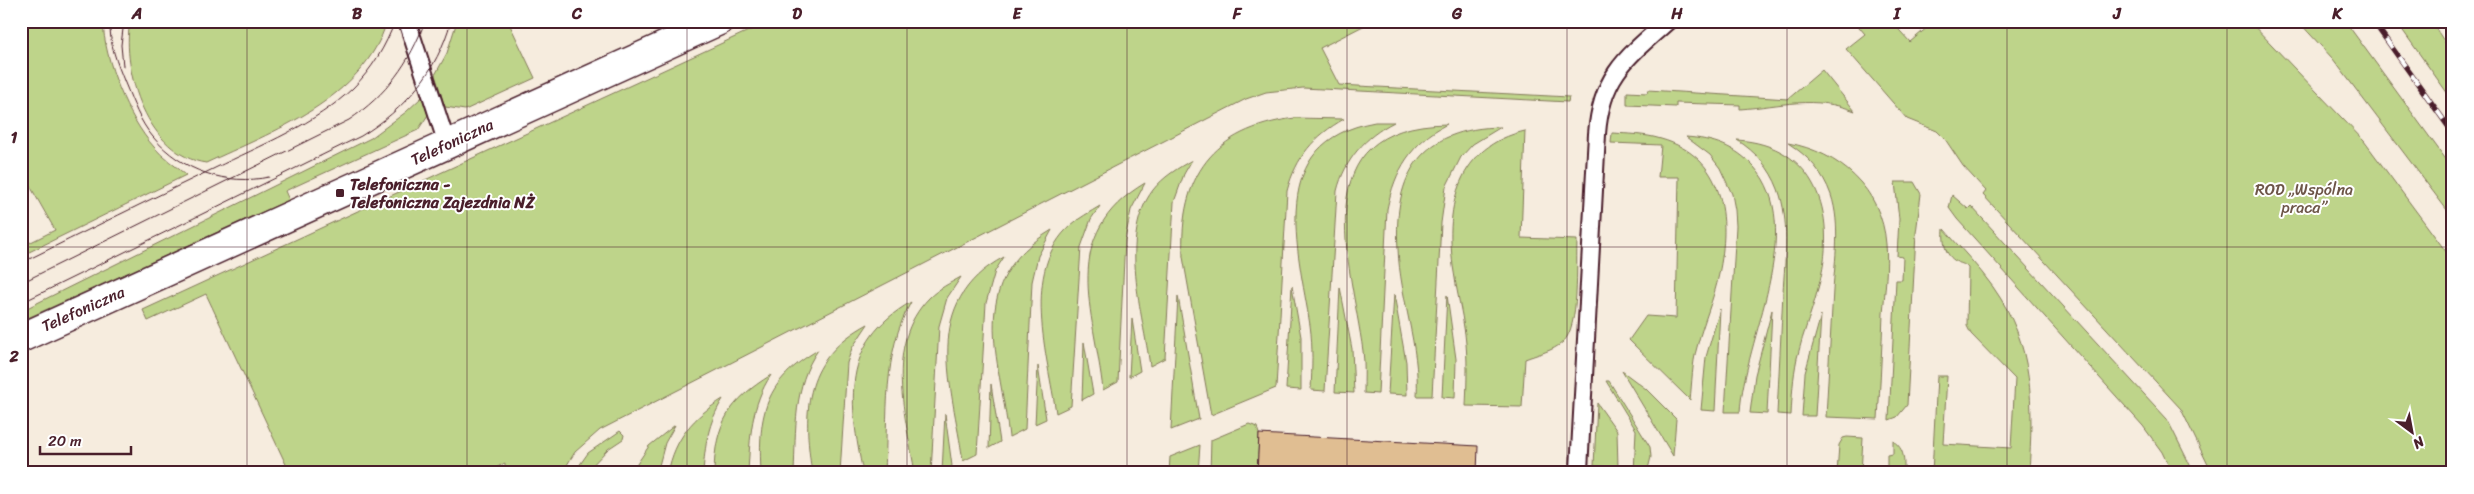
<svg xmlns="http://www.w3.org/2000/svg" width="2474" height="494" font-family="Sriracha,sans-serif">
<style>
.green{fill:#bed48a;stroke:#847a5a}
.building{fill:#e0be92;stroke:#4a1f2b}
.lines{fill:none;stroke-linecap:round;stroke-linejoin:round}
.lane-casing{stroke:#4a1f2b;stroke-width:20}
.secondary-casing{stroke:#4a1f2b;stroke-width:31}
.lane{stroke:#fff;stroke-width:16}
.secondary{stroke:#fff;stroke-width:28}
.tram{stroke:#4a1f2b;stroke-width:1}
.rail-casing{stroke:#4a1f2b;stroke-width:5.5}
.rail{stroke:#fff;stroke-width:4;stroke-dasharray:11;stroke-linecap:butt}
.grid{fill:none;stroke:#4a1f2b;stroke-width:1;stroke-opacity:0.55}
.poi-dot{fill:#4a1f2b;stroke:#fff;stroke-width:2}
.labels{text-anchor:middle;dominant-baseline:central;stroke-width:4;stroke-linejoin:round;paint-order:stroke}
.street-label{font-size:16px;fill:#4a1f2b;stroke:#fff}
.poi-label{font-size:16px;font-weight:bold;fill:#4a1f2b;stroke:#fff;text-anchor:start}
.park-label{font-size:16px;fill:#6d5548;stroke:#fff}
.neatline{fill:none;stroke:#4a1f2b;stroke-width:2}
.grid-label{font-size:16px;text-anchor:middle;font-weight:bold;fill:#4a1f2b}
</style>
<rect width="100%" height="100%" fill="#f6ecde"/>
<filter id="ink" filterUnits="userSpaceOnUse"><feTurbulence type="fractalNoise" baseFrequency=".02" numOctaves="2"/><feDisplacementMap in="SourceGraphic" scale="10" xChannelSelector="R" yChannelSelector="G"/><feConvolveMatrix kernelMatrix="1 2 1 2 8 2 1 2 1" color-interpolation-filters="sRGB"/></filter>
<g filter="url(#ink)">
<path class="green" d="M21,21H103C104,60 128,118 154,147C163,158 175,165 186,175L21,256V247L55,230L21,170Z
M130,21H387C364,99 272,132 206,163C148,155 121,72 130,21Z
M457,21H508L535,78L465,110L445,107L435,75L447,53Z
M770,21H1373L1320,48L1339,85L1569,97L1568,102L1303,88L1266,92L1246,99L600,430L575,452L562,473H505V463L486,473H290L206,294L148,321L143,310Z
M1854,21H1891L1910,42L1935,21H2249L2364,141L2453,261V473H2212L2181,409L1983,195L1986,191L1963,166L1945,139L1937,131L1907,119L1846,49L1865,34Z
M2298,21H2345L2453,169V218L2333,59Z
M2396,21H2431L2453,55V101Z
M1822,70L1855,111C1813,95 1782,106 1740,109V105L1676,103V107L1627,105V92L1647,93L1648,90L1788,99Z
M422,97L428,115L418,130L285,191L289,200L21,321V311L371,138L406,112Z
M1295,118L1344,119C1314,136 1296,157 1287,191L1276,388L1211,415L1183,257C1179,176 1212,129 1295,118Z
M1375,122H1394C1365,137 1345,159 1337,191L1325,391L1311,390C1312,368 1313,347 1310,325C1298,249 1265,142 1375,122Z
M1447,124C1411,143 1395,170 1387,209L1378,394L1364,393C1364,379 1365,365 1363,351C1351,262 1302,126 1447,124Z
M1501,127L1473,144L1461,157L1446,187L1441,223L1432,396H1417C1420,345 1400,299 1398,249C1393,173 1422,128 1501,127Z
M1525,131L1521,238L1577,240C1576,263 1580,327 1563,342C1553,351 1538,354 1525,359L1522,407L1466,406C1467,382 1468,358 1465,334C1462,311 1456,289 1453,266C1445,205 1458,146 1525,131Z
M1612,133C1628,134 1645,134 1661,139C1725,157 1731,218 1719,274C1714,299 1703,323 1697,347C1692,364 1692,383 1690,400L1629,340L1646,316L1676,318L1679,177H1658L1661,145L1611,143Z
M1686,137C1713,139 1735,146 1754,167C1808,228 1744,340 1740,412H1725L1736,226L1735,210L1732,194L1720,168L1710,155Z
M1737,140C1816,145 1837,213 1820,281C1814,307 1803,332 1797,358C1793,377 1792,396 1791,415L1777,414C1779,374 1781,333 1783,292C1785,258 1790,221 1778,189C1770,168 1756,152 1737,140Z
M1788,143C1839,152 1882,189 1886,244C1888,267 1885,290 1883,313C1882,348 1880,384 1878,419L1826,417C1828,375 1831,332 1833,290C1835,259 1841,225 1831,195C1823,172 1808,156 1788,143Z
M1192,160L1184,174L1174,202L1165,358L1150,366C1143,314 1118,236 1153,190C1163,177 1178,168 1192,160Z
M1895,182H1914L1921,194L1916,233L1907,405L1897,417L1889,420L1896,280H1902L1903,257L1897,256L1899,219Z
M1145,183L1131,210L1125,240L1118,382L1103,390C1094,309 1058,235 1145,183Z
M1952,195L1968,209L1971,206L2167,419L2194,473H2172L2162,452L2143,426L1957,219L1949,208Z
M1100,206L1091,219L1081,247L1071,406L1056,413C1048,357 1020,270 1071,225C1079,218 1090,212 1100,206Z
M1944,229C1960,248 1978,266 1993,287C2035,346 2033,404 2029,473H1932L1937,376H1947L1943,444L2011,448L2015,379L1971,334L1967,326L1968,268C1965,264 1962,264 1957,262C1944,255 1943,241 1944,229Z
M1052,230L1038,256L1032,282L1025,429L1009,437C1000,356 964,282 1052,230Z
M1004,257L995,271L986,303L977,454L963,461C952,385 920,302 1004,257Z
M961,277L947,298L939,326L931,473H915C906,417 883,345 929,298C938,289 950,283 961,277Z
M1292,286L1301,337V390L1286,389Z
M1340,287L1352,349L1354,393L1335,392Z
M1394,294L1406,362L1407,395L1388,394Z
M1447,295L1456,359L1455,398L1442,397Z
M1178,296L1199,419L1171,430Z
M911,302C882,353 888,416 885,473H863C849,402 840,343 911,302Z
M1720,309L1715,411L1701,410L1706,357Z
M1772,310L1767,414L1750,413L1755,375Z
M1821,315L1815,416H1802L1805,373Z
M1132,319L1140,371L1129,377Z
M868,324L852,348L847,363L840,473H812C802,407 805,358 868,324Z
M1084,342L1093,394L1082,400Z
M818,350C793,386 796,430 794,473H761C758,413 765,381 818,350Z
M1038,366L1046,419L1035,424Z
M1622,371L1646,389L1676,419L1673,456Z
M771,375C751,405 750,437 748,473H714C715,423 729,401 771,375Z
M1606,381H1609L1650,447L1651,457L1647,473H1634L1636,430Z
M991,384L1000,442L989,448Z
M723,399C708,423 705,445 703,473H668C675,438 693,417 723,399Z
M1597,403L1617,431L1618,467L1594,466Z
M945,414L952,466L942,472Z
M1249,424L1257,427L1259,434L1257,473H1210L1211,440Z
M675,425L665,443L657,473H631L649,446Z
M620,431L624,435L623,439L608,449L585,473H574L588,453Z
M1847,437L1863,438L1861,473H1837L1839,445L1843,438Z
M1893,441C1905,449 1904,460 1904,473H1887V455L1893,454Z
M1200,445L1198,473H1169L1170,457Z"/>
<path class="building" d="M1259,434L1478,446L1477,473H1257Z"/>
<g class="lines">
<g class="lane-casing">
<path id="lane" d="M407,21L447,144
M1579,470L1597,134C1601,76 1627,57 1668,21"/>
</g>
<g class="secondary-casing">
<path id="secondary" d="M21,338L719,21"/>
</g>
<use href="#lane" class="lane"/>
<use href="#secondary" class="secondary"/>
<path class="tram" d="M110,21C109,44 117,63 125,83C133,102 140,122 153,137C181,171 227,186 269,177
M123,66L121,45L124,21
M21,263C86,231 151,199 215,168C260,146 317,123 353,88C372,69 386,46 395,21
M21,283L349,120C386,95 410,63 425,21
M21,303L361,136C405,109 437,72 451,21"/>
<g class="rail-casing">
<path id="rail" d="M2373,21L2453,133"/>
</g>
<use href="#rail" class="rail"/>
</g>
</g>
<path class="grid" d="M247,21V473M467,21V473M687,21V473M907,21V473M1127,21V473M1347,21V473M1567,21V473M1787,21V473M2007,21V473M2227,21V473M21,247H2453"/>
<rect class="poi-dot" x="335" y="188" width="10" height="10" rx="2.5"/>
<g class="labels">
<g class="street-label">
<text transform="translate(452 142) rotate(-25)">Telefoniczna</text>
<text transform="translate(83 309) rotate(-24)">Telefoniczna</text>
</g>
<g class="poi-label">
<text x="350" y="184">Telefoniczna -<tspan x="350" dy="18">Telefoniczna Zajezdnia NŻ</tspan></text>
</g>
<g class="park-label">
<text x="2304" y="189">ROD „Wspólna<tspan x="2304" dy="18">praca”</tspan></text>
</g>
</g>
<rect width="2474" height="494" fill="none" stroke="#fff" stroke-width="55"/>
<g transform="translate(2412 432) rotate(148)" stroke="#ffffff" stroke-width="4" paint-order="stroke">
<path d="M0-4L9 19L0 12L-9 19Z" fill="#4a1f2b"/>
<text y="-8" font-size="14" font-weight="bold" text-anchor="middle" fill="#4a1f2b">N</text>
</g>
<path d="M40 446v8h91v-8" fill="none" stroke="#4a1f2b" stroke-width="2.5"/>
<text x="48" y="446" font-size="15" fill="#4a1f2b" stroke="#ffffff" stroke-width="4" paint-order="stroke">20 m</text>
<rect x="28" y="28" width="2418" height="438" class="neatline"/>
<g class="grid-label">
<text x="137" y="19">A</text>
<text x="357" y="19">B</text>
<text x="577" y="19">C</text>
<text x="797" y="19">D</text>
<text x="1017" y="19">E</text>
<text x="1237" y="19">F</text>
<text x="1457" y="19">G</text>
<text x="1677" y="19">H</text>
<text x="1897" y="19">I</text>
<text x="2117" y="19">J</text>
<text x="2337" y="19">K</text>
<text x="14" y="143">1</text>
<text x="14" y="362">2</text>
</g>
</svg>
